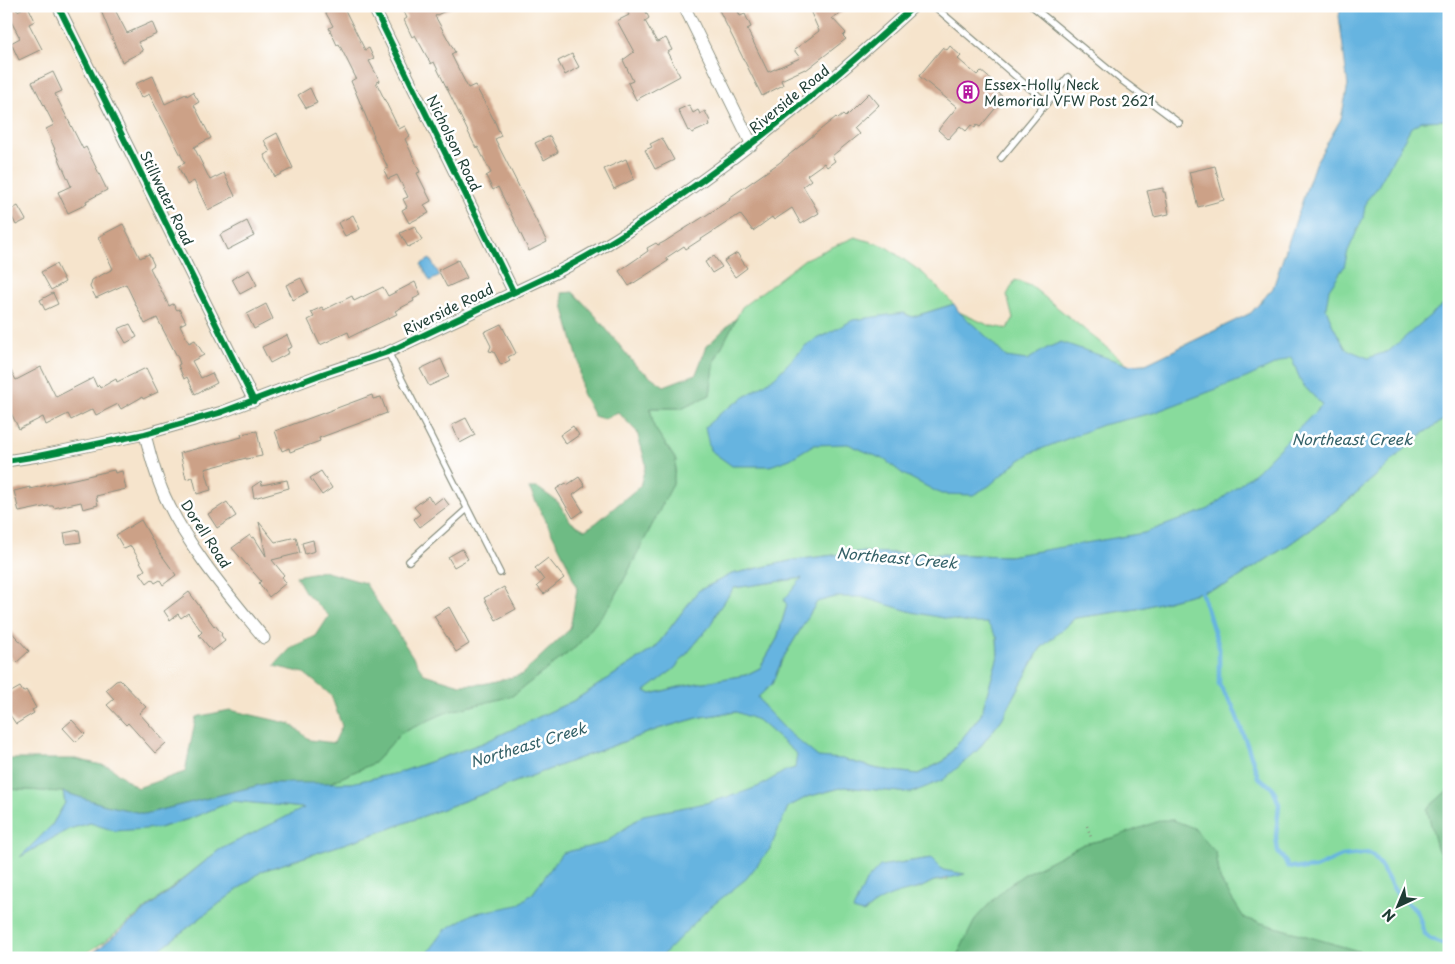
<svg xmlns="http://www.w3.org/2000/svg" width="1455" height="964" font-family="'Playpen Sans',sans-serif">
<style>
.green{fill:#88db9c;stroke:#548c68;fill-rule:evenodd}
.forest{fill:#6ebb84;stroke:#467c5c}
.water{fill:#66b4e0;stroke:#42788a;fill-rule:evenodd}
.lines{fill:none;stroke-linecap:round;stroke-linejoin:round}
.stream{stroke:#66b4e0;stroke-width:4.5}
.building{fill:#cca187}
.lane-casing{stroke:#8a9080;stroke-width:8}
.street-casing{stroke:#8a9080;stroke-width:13}
.path{stroke:#8a9080;stroke-width:2.5;stroke-dasharray:1 4;stroke-linecap:butt}
.lane{stroke:#fff;stroke-width:5.5}
.street{stroke:#fff;stroke-width:11}
.cycleway-casing{stroke:#fff;stroke-width:9}
.cycleway{stroke:#00873e;stroke-width:6}
.labels{text-anchor:middle;dominant-baseline:central;stroke-width:5;stroke-linejoin:round;paint-order:stroke}
.poi-label{font-size:14px;fill:#1f3d34;stroke:#fff;text-anchor:start}
.street-label{font-size:14px;fill:#1f3d34;stroke:#fff}
.water-label{font-size:15px;font-style:italic;fill:#346168;stroke:#fff}
</style>
<rect width="100%" height="100%" fill="#fff"/>
<filter id="ink" filterUnits="userSpaceOnUse"><feTurbulence type="fractalNoise" baseFrequency=".02" numOctaves="2"/><feDisplacementMap in="SourceGraphic" scale="10" xChannelSelector="R" yChannelSelector="G"/><feConvolveMatrix kernelMatrix="1 2 1 2 8 2 1 2 1" color-interpolation-filters="sRGB"/></filter>
<filter id="wash" filterUnits="userSpaceOnUse"><feTurbulence type="fractalNoise" baseFrequency=".0096" numOctaves="4" result="noise"/><feDisplacementMap in="SourceGraphic" scale="20" xChannelSelector="R" yChannelSelector="G"/><feGaussianBlur stdDeviation="1.12" result="paint"/><feColorMatrix in="noise" values="0 0 0 0 0 0 0 0 0 0 0 0 0 0 0 0 0 1.4 0 .05"/><feComposite in="paint" operator="in"/></filter>
<g filter="url(#wash)">
<rect width="100%" height="100%" fill="#f6e4cc"/>
<path class="green" d="M1359,6H1449V71L1412,88L1390,94L1389,87L1390,72L1381,71L1374,78L1321,181L1286,282L1272,307L1226,365L1195,378L1137,398L1132,406L1148,404L1224,376L1280,343L1277,316L1291,301L1318,216L1347,150L1379,101L1420,121L1449,120V330L1368,409L1281,480L1231,507L1180,539L1157,538L1144,533L1136,535L1168,551L1117,572L1099,576L1060,561L1021,554L1009,556L858,552L794,560L732,574L698,591L655,648L575,700L483,743L398,773L351,783L327,784L374,763L401,733L447,712L512,696L577,646L613,601L673,484L676,460L654,427L650,408H681L710,395L715,360L742,307L805,259L855,237L885,246L924,274L954,304L912,317L904,313L911,332L942,312H959L988,325L1007,329L1013,319L1007,295L1015,280L1031,286L1128,365L1146,364L1251,313L1273,288L1315,164L1341,119L1354,57ZM1308,302C1326,311 1340,375 1342,396L1339,398L1311,320Z
M1449,416V789L1427,809L1437,848L1449,875V958H1382L1244,918L1220,880L1216,853L1112,838L1084,844L1025,874L1006,887L976,918L956,958H559L428,952L424,958H148L262,871L386,830L658,729L701,717L736,712L772,684L782,660L817,602L833,586L1037,613L997,637L998,657L981,715L944,761L918,774L878,769L842,759L788,807L807,797L844,787L912,793L977,751L1002,719L1040,649L1075,618L1137,609L1227,585L1287,546L1334,512L1385,468L1412,441ZM931,858L943,870L947,872L948,880L934,881L918,889L907,890L887,896L876,902L864,913L880,866Z
M803,578L787,605L777,639L760,668L746,675L687,685L651,694L644,691L674,669L710,626L718,610L734,588Z
M6,789L63,792L65,803L52,825L22,855L69,829L90,823L159,828L189,819L233,801L305,808L219,850L104,942L78,958H6Z"/>
<path class="forest" d="M573,292L594,314L637,367L664,386L696,374L707,346L737,317L715,360L710,395L681,408H650L654,427L676,460L673,484L613,601L577,646L512,696L447,712L401,733L374,763L327,784L268,783L145,814L105,805L63,792L6,789V759H76L110,767L137,788L185,772L196,717L230,710L291,724L310,740L334,743L342,726L331,695L304,673L274,666L292,647L316,636L329,616L305,592L296,576L323,571L365,583L424,674L460,685L483,684L521,675L570,629L577,589L567,563L529,488H538L558,502L571,522L585,530L596,523L640,486L646,464L637,432L618,412L604,419L594,416L582,393L579,363L564,309L562,293Z
M1449,789V875L1437,848L1427,809Z
M1162,820H1173L1194,828L1216,853L1220,880L1244,918L1382,958H956L976,918L1006,887L1025,874L1084,844L1112,838Z"/>
<path class="water" d="M1341,6H1449V120L1421,121L1410,129L1377,188L1366,201L1363,218L1348,251L1344,267L1329,289L1326,308L1333,326L1346,349L1368,358L1389,351L1449,299V416L1412,441L1385,468L1334,512L1287,546L1227,585L1137,609L1075,618L1040,649L1002,719L977,751L943,780L911,793L844,787L807,797L788,807L770,849L746,879L708,909L660,958H424L445,930L472,914L518,905L533,893L562,853L605,843L643,815L706,803L738,794L760,786L785,771L795,768L797,754L758,720L736,712L701,717L658,729L386,830L262,871L148,958H87L219,850L304,808L233,801L189,819L159,828L115,831L90,823L69,829L20,857L52,825L65,803L63,792L105,805L145,814L268,783H351L398,773L483,743L575,700L655,648L698,591L732,574L794,560L858,552L1009,556L1021,554L1144,533L1209,509L1257,471L1322,405L1302,384L1291,357L1246,378L1153,413L1102,425L1031,453L1013,465L989,486L973,495L941,494L903,474L885,460L848,444L813,445L790,459L770,466H732L710,450L705,427L722,412L775,377L806,345L853,320L903,313L912,317L954,304L959,312L988,338L1006,357L1027,360L1047,348L1061,342L1128,365L1146,364L1251,313L1273,288L1315,164L1341,119L1348,86L1339,16ZM802,578L784,600L787,605L777,639L760,668L746,675L687,685L651,694L645,691L674,669L710,626L718,610L734,588ZM835,597H861L912,612L969,623H987L997,637L998,656L981,715L944,761L918,774L878,769L842,759L818,757L789,733L766,709L758,697L772,684L782,660L817,602Z
M430,259L440,276L430,281L421,264Z
M931,858L943,870L965,874C955,877 945,879 934,881C928,883 923,888 916,889C894,894 882,897 863,913L853,910L866,881L880,866Z"/>
<g class="lines">
<path class="stream" d="M1200,588L1219,647V684L1233,707L1253,761L1258,777L1273,788L1279,804L1276,837L1278,851L1288,866L1305,869L1315,868L1342,856L1370,853C1384,865 1388,885 1401,898C1406,903 1412,906 1416,911C1421,918 1420,922 1423,930C1427,940 1439,943 1449,946"/>
</g>
<g id="blocks">
<path class="building" d="M6,6H15L17,11L28,6L35,21L29,24L42,49L19,60L11,43L20,38L6,12Z
M99,6H113L127,33L152,22L157,34L138,42L143,51L122,62Z
M322,6H343L365,50L369,48L374,59L369,61L380,81L376,82L399,129L405,126L410,136L405,139L420,172L417,173L431,201L424,205L429,213L409,223L402,210L407,207L403,199L408,197L397,175L388,179L384,170L388,168L373,136H374L351,81L356,78L339,44L337,45L329,28L333,26Z
M401,6H455L435,16L455,52L451,54L468,88L475,85L494,120L501,136L495,139L547,242L529,251L498,187L493,190L486,176L491,173L478,147L476,148L434,62L431,64L415,35L412,37L404,20L407,18Z
M625,6H643L649,18L645,21L657,42L666,38L672,50L667,52L680,76L636,100L628,83L633,81L623,60L634,52L617,21L629,15Z
M717,6H736L740,16L745,14L751,27L747,29L768,72L800,58L794,50L819,31L808,6H853L832,18L846,33L843,36L846,39L806,70L805,69L781,80L783,85L762,96Z
M950,46L961,56L958,59L977,75L981,71L994,82L991,86L1004,98L980,127L977,125L975,128L971,125L966,131L960,126L948,139L938,130L957,107L919,76L943,47L947,50Z
M572,54L579,67L565,75L558,61Z
M53,72L62,91L55,94L83,149L86,147L107,190L86,201L87,204L68,213L58,192L71,186L46,129L54,125L32,82Z
M153,76L165,104L186,94L187,96L193,92L199,102L194,105L211,138L194,147L210,180L224,173L235,196L208,210L194,181L187,185L178,166L185,163L170,134L149,94L141,98L135,84Z
M310,88L317,103L306,108L298,95Z
M869,93L879,105L854,128L859,134L832,156L835,161L827,167L824,163L807,175L811,180L803,186L819,213L801,224L792,208L774,220L772,217L753,231L740,214L686,249L684,246L666,258L668,261L629,286L619,271L648,251L647,248L656,243L658,245L664,242L730,200L729,198L779,163L836,117L838,119L843,115L845,117Z
M689,105L693,113L698,110L700,114L705,111L710,121L709,122L710,125L692,133L690,130L688,131L678,110Z
M277,133L293,168L275,177L264,155L270,152L264,140Z
M550,136L558,152L544,160L535,143Z
M662,138L674,160L655,169L645,150L652,147L650,144Z
M626,159L634,179L614,189L604,169Z
M1215,166L1224,200L1198,207L1189,172Z
M1163,188V192H1165L1169,214L1154,217L1147,191Z
M18,206L26,220L16,225L9,211Z
M353,215L360,229L345,236L338,223Z
M247,221L254,236L227,250L220,235Z
M123,224L140,258L149,254L154,265L150,268L169,306L173,304L177,310L179,309L186,322L180,325L189,343L195,340L204,355L192,361L201,378L212,373L217,383L195,394L187,377L184,379L178,365L180,364L178,358L157,318L145,324L126,284L96,298L90,287L92,280L113,269L98,237Z
M415,226L422,240L408,247L400,233Z
M737,253L747,268L735,277L724,261Z
M714,256L722,267L712,273L705,262Z
M458,260L467,278L447,287L438,270Z
M56,264L65,282L51,290L41,272Z
M249,270L257,285L240,294L232,279Z
M301,278L308,292L293,300L286,285Z
M415,282L421,295L413,299L414,301L395,311L397,314L350,337L348,332L320,345L308,320L314,317L311,312L322,307L324,310L352,296L354,301L383,287L388,296Z
M53,293L58,304L45,310L40,300Z
M266,304L273,319L254,329L247,314Z
M130,324L137,337L126,343L118,329Z
M501,324L516,353L508,357L510,360L501,365L494,352L489,351L491,346L484,332Z
M287,335L292,347L287,349L289,353L270,363L262,347Z
M441,359L449,377L429,386L420,369Z
M6,362L16,380L41,367L56,397L93,378L97,387L99,385L100,388L116,379L117,382L146,368L158,392L143,399L142,397L121,409L118,404L96,415L93,409L71,420L68,414L46,425L43,417L19,429L6,403Z
M372,395L373,399L381,397L387,413L319,438L320,441L290,452L289,448L282,451L275,431Z
M466,418L475,435L460,443L452,425Z
M573,426L579,435L566,444L560,435Z
M257,431L262,456L246,459V458L205,469L211,490L197,494L193,477L186,479L180,453L242,437L241,434Z
M114,470L115,473L122,471L126,489L96,496L98,505L83,509L81,502L54,508L53,506H48L19,512L14,491L30,487V489Z
M321,471L332,488L322,495L310,478Z
M579,477L585,486L573,495L583,511L573,518L556,489L566,483L567,485Z
M287,480L289,488L254,498L252,487L261,481L262,485Z
M428,496L434,504L443,497L449,505L420,527L414,519L420,514L414,507Z
M227,502L236,516L217,528L208,514Z
M141,520L158,550L176,575L163,585L160,580L155,583L152,579L147,583L140,573L145,570L131,546L124,549L116,535Z
M259,522L275,542L296,537L300,553L272,560L284,575L282,577L286,583L269,597L259,583L261,581L232,548L250,535L252,538L254,537L266,556Z
M79,530L81,542L66,544L64,533Z
M313,540L315,551L305,554L302,543Z
M462,549L468,559L454,567L448,557Z
M548,558L564,578L544,594L537,586L544,580L535,568Z
M504,587L516,609L496,620L484,598Z
M189,592L214,626L215,625L222,634L221,635L225,641L212,651L199,635L202,632L188,613L181,618L178,614L170,620L164,611Z
M449,607L469,644L456,652L434,616Z
M6,626L29,651L16,663L6,652Z
M120,680L146,707L139,713L166,743L155,753L128,723L126,725L107,705L114,699L106,690L116,681Z
M20,687L23,692L26,690L36,708L32,710L34,713L16,724L6,709V695Z
M72,720L85,734L76,742L63,728Z"/>
</g>
</g>
<g filter="url(#ink)">
<use href="#blocks" fill-opacity="0" stroke="#8a9080" stroke-width="1"/>
<g class="lines">
<g class="lane-casing">
<path id="lane" d="M934,6L1047,103
M1032,6L1120,79L1179,123
M1001,158L1068,77
M388,352L500,573
M409,561L467,509"/>
</g>
<g class="street-casing">
<path id="street" d="M58,6L254,401
M373,6L513,291
M684,6L752,145
M145,434C150,455 156,477 165,497C189,549 228,594 264,638
M6,461L38,456L145,434L222,412L325,373L388,352L557,272C609,246 657,213 704,179C778,126 847,68 914,6"/>
</g>
<path class="path" d="M1087,826L1092,840"/>
<use href="#lane" class="lane"/>
<use href="#street" class="street"/>
<g class="cycleway-casing">
<path id="cycleway" d="M58,6L254,401
M373,6L513,291
M6,461L38,456L145,434L222,412L325,373L388,352L557,272C609,246 657,213 704,179C778,126 847,68 914,6"/>
</g>
<use href="#cycleway" class="cycleway"/>
</g>
</g>
<defs>
<g id="building-ring" transform="scale(1.125)"><circle r="9.5" fill="#fff" stroke="#b5179e" stroke-width="1.5"/><path d="M-4-6H4V6H1V3H-1V6H-4ZM-2.5-4.3h1.7v1.8h-1.7ZM.8-4.3h1.7v1.8H.8ZM-2.5-1h1.7V.8h-1.7ZM.8-1h1.7V.8H.8Z" fill="#b5179e"/></g>
</defs>
<g fill-rule="evenodd">
<use href="#building-ring" x="968" y="92"/>
</g>
<g class="labels">
<g class="poi-label">
<text x="984" y="84">Essex-Holly Neck<tspan x="984" dy="16">Memorial VFW Post 2621</tspan></text>
</g>
<g class="street-label">
<text transform="translate(789 99) rotate(-39)">Riverside Road</text>
<text transform="translate(454 143) rotate(64)">Nicholson Road</text>
<text transform="translate(167 198) rotate(64)">Stillwater Road</text>
<text transform="translate(448 309) rotate(-26)">Riverside Road</text>
<text transform="translate(206 534) rotate(57)">Dorell Road</text>
</g>
<g class="water-label">
<text x="1352" y="438">Northeast Creek</text>
<text transform="translate(897 557) rotate(5)">Northeast Creek</text>
<text transform="translate(528 744) rotate(-17)">Northeast Creek</text>
</g>
</g>
<rect width="1455" height="964" fill="none" stroke="#fff" stroke-width="25"/>
<g transform="translate(1398 906) rotate(224)" stroke="#ffffff" stroke-width="4" paint-order="stroke">
<path d="M0-4L9 19L0 12L-9 19Z" fill="#1f3d34"/>
<text y="-8" font-size="14" font-weight="bold" text-anchor="middle" fill="#1f3d34">N</text>
</g>
</svg>
